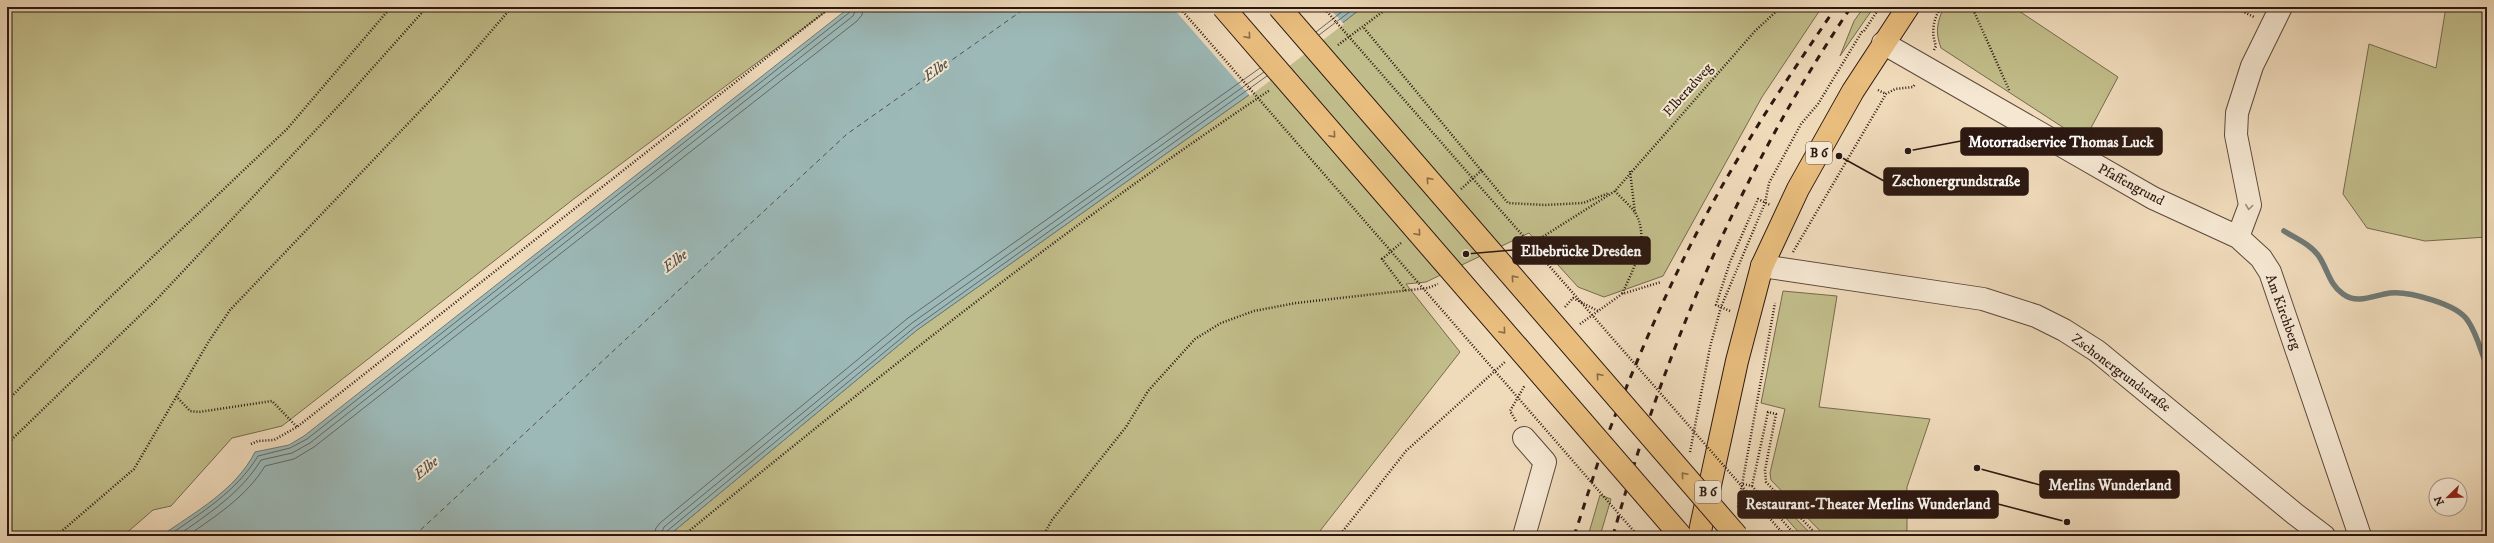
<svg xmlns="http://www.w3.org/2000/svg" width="2494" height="543" font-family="'IM FELL DW Pica',serif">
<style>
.green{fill:#c1bd8a;stroke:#766a4e}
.water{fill:#9cb9b8;stroke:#6f7975}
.pier{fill:#efdaba}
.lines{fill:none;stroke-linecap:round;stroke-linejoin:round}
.shore{stroke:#646864;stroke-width:1}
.stream{stroke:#6f7975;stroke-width:5.5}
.ferry{stroke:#53504b;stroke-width:1;stroke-dasharray:5 4;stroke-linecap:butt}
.minor-casing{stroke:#5d483b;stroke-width:24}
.major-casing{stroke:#2c1811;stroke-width:24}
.path{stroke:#2c1811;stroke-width:2.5;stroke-dasharray:1 2;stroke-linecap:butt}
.minor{stroke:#f5e7d2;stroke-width:22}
.major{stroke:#e8bd7d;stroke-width:22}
.rail{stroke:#2c1811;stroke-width:3;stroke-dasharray:7 7;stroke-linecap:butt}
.highway-bridge-casing{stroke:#2c1811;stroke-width:24;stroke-linecap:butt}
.path-bridge{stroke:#2c1811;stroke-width:2.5;stroke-dasharray:1 2;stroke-linecap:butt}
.highway-bridge{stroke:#e8bd7d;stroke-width:22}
.oneway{stroke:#8a6a47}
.oneway2{stroke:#9b8a7b}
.labels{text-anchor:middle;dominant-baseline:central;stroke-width:4;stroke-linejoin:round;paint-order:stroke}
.shield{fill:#f5e7d2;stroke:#68564b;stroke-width:1}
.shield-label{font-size:13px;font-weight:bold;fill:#2c1811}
.street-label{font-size:14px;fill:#2c1811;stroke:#f5e7d2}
.water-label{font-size:15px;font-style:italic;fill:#53504b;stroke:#f5e7d2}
.leader{fill:none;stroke:#2c1811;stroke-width:1.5}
.callout-dot{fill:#2c1811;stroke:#f5e7d2;stroke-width:1.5}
.callout{fill:#2c1811;stroke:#2c1811;stroke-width:1.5}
.callout-label{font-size:15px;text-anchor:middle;font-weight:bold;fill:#fff}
</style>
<rect width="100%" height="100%" fill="#efdaba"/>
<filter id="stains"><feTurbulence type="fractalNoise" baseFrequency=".005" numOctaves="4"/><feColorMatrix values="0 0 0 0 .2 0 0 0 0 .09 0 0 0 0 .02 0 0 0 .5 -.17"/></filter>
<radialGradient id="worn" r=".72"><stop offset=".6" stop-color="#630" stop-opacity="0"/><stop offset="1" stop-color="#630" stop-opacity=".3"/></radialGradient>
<path class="green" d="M7,7H832L575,198L282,426L232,438L171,506L153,510L123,536H7Z
M1363,7H1822L1762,97L1663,276L1604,297L1578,287L1529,233L1426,282L1406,284L1460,352L1316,536H668L917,330L1246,97Z
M1864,7H1874L1840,56L1854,21Z
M1944,7H2013L2118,77L2084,141L1941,48C1935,32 1937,22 1944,7Z
M2446,7H2487V237L2425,241L2367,228L2343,194L2369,44L2436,68Z
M1783,291L1837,296L1819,407L1930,419L1907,487V536H1825L1771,480L1770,473L1785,409L1761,403Z
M1600,495L1611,499L1600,536H1588Z
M1774,496L1813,536H1802L1769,499Z"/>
<path class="water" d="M850,7H1363L1246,97L917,330L668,536H161C195,512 236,490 255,452L289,445L304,436Z"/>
<path class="pier" d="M1172,7H1328L1344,24L1250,96Z"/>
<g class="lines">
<path class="shore" d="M1316,32L1348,7
M1319,35L1356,7
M168,536C202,512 236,492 258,456L290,448L307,439L850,12L852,7
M177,536C208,514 241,493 261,460L292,453L310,443L853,16L857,7
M187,536C216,516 247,496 265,466L294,459L314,447L857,21L862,15L863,7
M654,536L656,528L660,523L908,318L1260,68
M660,536L664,527L912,323L1264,72
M665,536L667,531L915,327L1267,76"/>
<path class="stream" d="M2284,231C2297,239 2312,245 2320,258C2328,271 2330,285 2343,294C2358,305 2374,295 2390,293C2408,291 2458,304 2468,321C2477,334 2481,352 2487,366"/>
<path class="ferry" d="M414,536L847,134L1027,7"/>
<g class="minor-casing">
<path id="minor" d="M1883,43L2153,198L2238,237L2261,258L2270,272L2360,536
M2238,237L2250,205L2236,135L2237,113L2252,66L2281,7
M1762,266L1983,299L2036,316L2064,330L2097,351L2295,514L2324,536
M1524,536L1545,462L1524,438"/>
</g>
<g class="major-casing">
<path id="major" d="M1699,536L1737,361L1762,266L1798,189L1853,91L1908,7"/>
</g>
<path class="path" d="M1972,7L2010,92
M2242,11L2254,17
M1364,28L1508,203L1545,205L1583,203L1609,193
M1864,31L1880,7
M1338,45L1389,7
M1934,50L1936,46C1931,32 1933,20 1941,7
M1878,90L1886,94
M1630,171L1635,213
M1461,189L1482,170
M1615,191C1621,198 1631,206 1636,214C1650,241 1633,269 1622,294
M1401,243L1382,259L1406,291
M1516,250L1544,236L1615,191L1755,31L1781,7
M1793,252L1886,94L1895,89L1913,87L1915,84
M1565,307L1573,298L1598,311
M1730,311L1716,305L1730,262L1758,199L1770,205
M1580,324L1622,294L1661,282
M176,396L190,411L199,412L272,401L297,427
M7,401L103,304L287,129L391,7
M1516,421L1510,411L1525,385
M7,444L156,300L344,100L427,7
M251,444L258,441L274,440L297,427L831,7
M1690,452L1710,347L1721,307L1765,203L1769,183L1801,124L1818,104L1863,30
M1743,484L1752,486L1768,412L1776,414L1765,470L1766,482L1818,536
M1752,486L1796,536
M1759,506L1785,536
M1738,507L1775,303
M56,536L134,469L209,341L230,310L443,87L512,7
M683,536C873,380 1066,226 1270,90
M1043,536L1052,520L1126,427L1148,391L1195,339L1221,323L1254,311L1296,303L1428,288L1438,284
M1339,536L1406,451L1505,362"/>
<use href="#minor" class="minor"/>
<use href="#major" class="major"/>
<path class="rail" d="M1574,536C1587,498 1598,459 1613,421C1648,331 1689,240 1739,157C1769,105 1803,56 1836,7
M1613,536C1665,348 1742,169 1851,7"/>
<g class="highway-bridge-casing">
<path id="highway-bridge" d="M1223,7L1681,536
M1279,7L1737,536"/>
</g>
<path class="path-bridge" d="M1179,7L1638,536
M1323,7L1759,506"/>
<use href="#highway-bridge" class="highway-bridge"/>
</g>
<defs><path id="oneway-chevron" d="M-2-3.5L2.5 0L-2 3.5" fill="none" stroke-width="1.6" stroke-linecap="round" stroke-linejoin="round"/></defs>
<g class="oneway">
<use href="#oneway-chevron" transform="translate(1248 36) rotate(49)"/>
<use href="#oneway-chevron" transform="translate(1333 135) rotate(49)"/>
<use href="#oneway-chevron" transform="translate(1429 180) rotate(-131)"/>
<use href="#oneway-chevron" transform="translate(1418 233) rotate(49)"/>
<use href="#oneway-chevron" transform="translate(1514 278) rotate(-131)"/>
<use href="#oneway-chevron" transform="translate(1503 331) rotate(49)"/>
<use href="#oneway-chevron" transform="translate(1599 376) rotate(-131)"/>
<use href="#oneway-chevron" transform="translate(1684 475) rotate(-131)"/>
</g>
<use class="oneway2" href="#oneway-chevron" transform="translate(2249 207) rotate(98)"/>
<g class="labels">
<g class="shield">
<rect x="1806" y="142" width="26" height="22" rx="3"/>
<rect x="1695" y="481" width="26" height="22" rx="3"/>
</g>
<g class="shield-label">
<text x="1819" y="153">B 6</text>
<text x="1708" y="492">B 6</text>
</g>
<g class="street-label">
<text transform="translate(1688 90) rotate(-48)">Elberadweg</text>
<text transform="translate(2131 185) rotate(28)">Pfaffengrund</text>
<text transform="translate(2283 312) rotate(70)">Am Kirchberg</text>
<text transform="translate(2121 373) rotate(37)">Zschonergrundstraße</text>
</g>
<g class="water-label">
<text transform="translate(936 70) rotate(-36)">Elbe</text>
<text transform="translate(675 261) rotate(-38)">Elbe</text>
<text transform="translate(426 468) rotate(-40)">Elbe</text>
</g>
</g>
<path class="leader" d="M1908 151L1961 141M1839 156L1884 181M1466 254L1513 250M1977 468L2040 485M2067 522L1998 504"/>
<g class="callout-dot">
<circle cx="1908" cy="151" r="4"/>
<circle cx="1839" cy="156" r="4"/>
<circle cx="1466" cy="254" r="4"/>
<circle cx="1977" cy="468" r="4"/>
<circle cx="2067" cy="522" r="4"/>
</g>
<g class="callout">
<rect x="1961" y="128" width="201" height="27" rx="4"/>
<rect x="1884" y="168" width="144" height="27" rx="4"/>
<rect x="1513" y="237" width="137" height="27" rx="4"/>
<rect x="2040" y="471" width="139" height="27" rx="4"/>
<rect x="1738" y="491" width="260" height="27" rx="4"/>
</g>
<g class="callout-label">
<text x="2061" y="147">Motorradservice Thomas Luck</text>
<text x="1956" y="186">Zschonergrundstraße</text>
<text x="1581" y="256">Elbebrücke Dresden</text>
<text x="2110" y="490">Merlins Wunderland</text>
<text x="1868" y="509">Restaurant-Theater Merlins Wunderland</text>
</g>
<rect width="2494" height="543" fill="none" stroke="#efdaba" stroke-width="24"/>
<rect x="8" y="8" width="2478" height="527" fill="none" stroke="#2c1811" stroke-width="2"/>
<rect x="12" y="12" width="2470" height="519" fill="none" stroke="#2c1811"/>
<g transform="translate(2448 497) rotate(247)"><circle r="19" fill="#f5e7d2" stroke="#a59485"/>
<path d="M0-3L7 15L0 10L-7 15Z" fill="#8f2418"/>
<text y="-6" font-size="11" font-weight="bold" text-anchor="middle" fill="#2c1811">N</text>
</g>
<rect width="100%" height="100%" filter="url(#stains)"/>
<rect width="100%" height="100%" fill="url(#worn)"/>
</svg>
